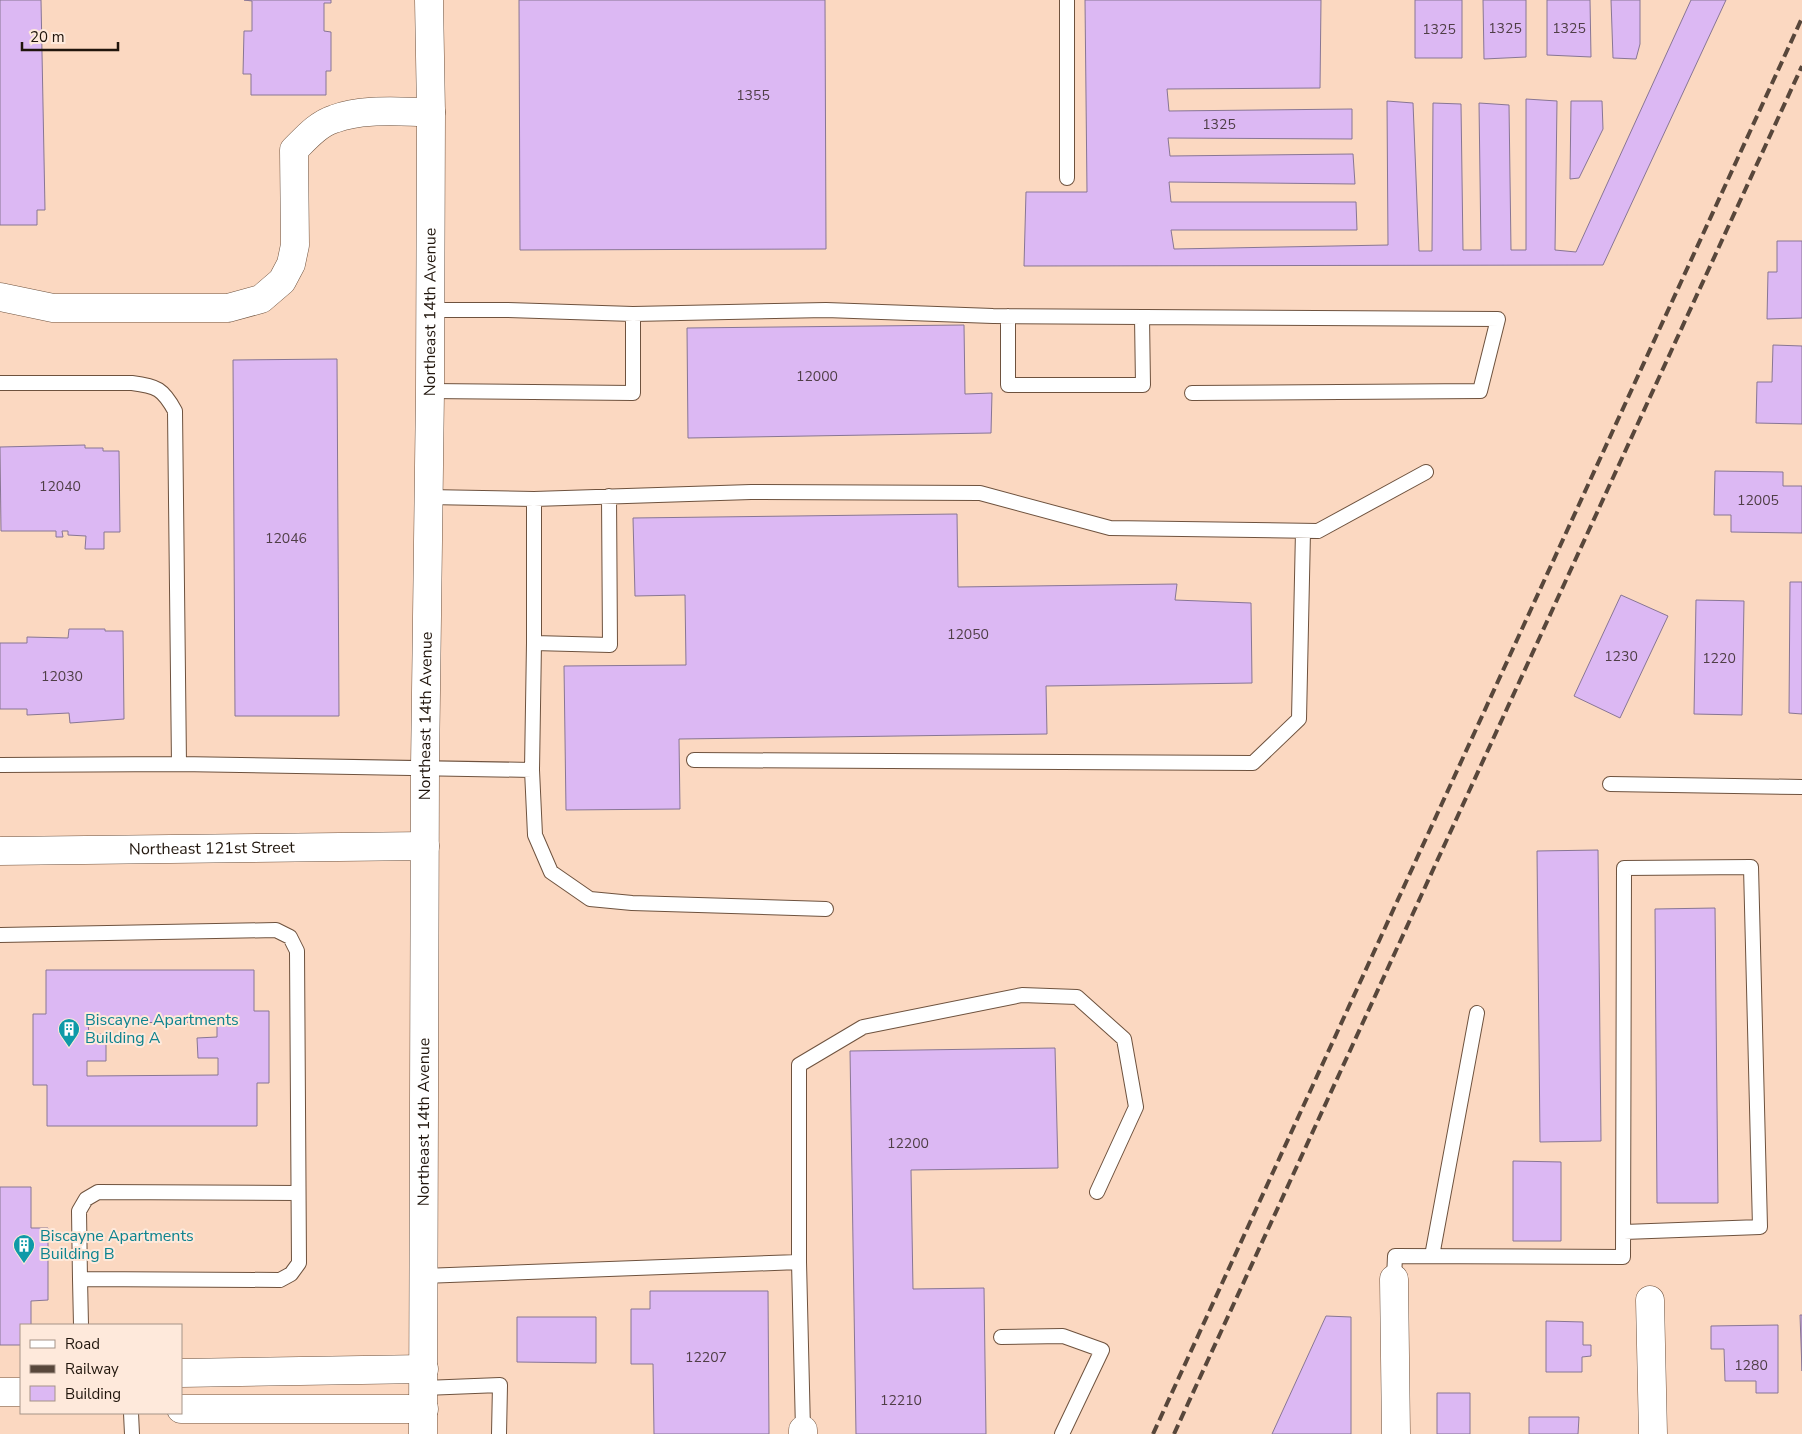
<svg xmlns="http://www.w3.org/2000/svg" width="1802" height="1434" font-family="'Nunito Sans',sans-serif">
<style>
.building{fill:#dcb8f3;stroke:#887694;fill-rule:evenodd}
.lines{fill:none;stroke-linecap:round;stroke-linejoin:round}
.lane-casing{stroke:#6e523e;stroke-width:16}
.street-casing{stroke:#6e523e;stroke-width:29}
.secondary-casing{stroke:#6e523e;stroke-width:29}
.lane{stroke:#fff;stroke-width:14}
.street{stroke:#fff;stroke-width:28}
.secondary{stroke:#fff;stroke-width:28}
.rail{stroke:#58473b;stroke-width:4;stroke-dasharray:10 5;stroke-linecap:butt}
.labels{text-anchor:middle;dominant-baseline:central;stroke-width:4;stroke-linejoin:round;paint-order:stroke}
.number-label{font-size:14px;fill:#4f3e46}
.street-label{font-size:16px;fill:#20150c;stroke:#fee9db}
.culture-label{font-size:16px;fill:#0d838f;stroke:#fee9db;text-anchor:start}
</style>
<rect width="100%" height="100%" fill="#fbd8c1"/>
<path class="building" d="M0,0H41L45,210H37V225H0Z
M244,0H331V3H324V31L331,32V71H326V95H251V74H243L244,31H252V1Z
M519,0H825L826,249L520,250Z
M1085,0H1321L1320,88L1167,89L1169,111L1352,109V139L1168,138L1170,156L1353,154L1355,184L1169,182L1171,202H1356L1357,230H1171L1174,249L1388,245L1387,101L1413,103L1419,251H1432L1433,103L1461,104L1463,250H1481L1479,103L1509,105L1511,250H1526V99L1557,101L1555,250L1576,252L1691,0H1726L1603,265L1024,266L1026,192H1087Z
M1415,0H1462V58H1415Z
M1483,0H1526V57L1484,59Z
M1547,0H1590L1591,57L1547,55Z
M1611,0H1640V44L1636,59L1613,58Z
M1571,101H1602L1603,129L1579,178L1570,179Z
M1777,241H1802V318L1767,319L1768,272H1777Z
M964,325L965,394L992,393L991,433L688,438L687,328Z
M1773,345L1802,346V424L1756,423L1757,382H1772Z
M337,359L339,716H235L233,360Z
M85,445V448H103V451H119L120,532H104V549H85L86,536L68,535V531H62L63,537H56V531H1L0,447Z
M1715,471L1783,472V486H1802V533L1731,532V515H1714Z
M957,514L958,587L1177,584L1175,600L1251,603L1252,683L1046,686L1047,734L679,739L680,809L566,810L564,666L686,665L685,595L635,596L633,518Z
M1790,582H1802V714L1789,713Z
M1621,595L1668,616L1620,718L1574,696Z
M1696,600L1744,601L1742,715L1694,714Z
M69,629H105V631H123L124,719L70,723L69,713L27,715V709H0V643H27V637L68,638Z
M1598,850L1601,1141L1540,1142L1537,851Z
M1715,908L1718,1203H1657L1655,909Z
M46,970H254V1011H269V1083H257V1126H47V1085H33V1014H46ZM217,1022V1037L197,1038L198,1058H218V1075L87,1076V1061H106V1034H89L88,1023Z
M1055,1048L1058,1168L911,1170L913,1289L984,1288L986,1434H856L850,1051Z
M1513,1161L1561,1162V1241H1513Z
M0,1187H31V1228H48V1300L31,1301V1325H21V1345H0Z
M650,1291H768L769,1434H654L653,1364H631V1309H650Z
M1800,1315H1802V1371Z
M1326,1316L1351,1317V1434H1272Z
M517,1317H596V1363L517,1362Z
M1546,1321L1583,1322V1345H1591V1356L1582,1357V1372H1546Z
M1778,1325V1393H1756V1381H1725L1724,1349H1711V1326Z
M1437,1393H1470V1434H1437Z
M1529,1417H1579L1578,1434H1529Z"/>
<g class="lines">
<g class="lane-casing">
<path id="lane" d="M1067,178V0
M430,310H508L633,314V393L430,391
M633,314L826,310L993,316L1498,319L1480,391L1192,393
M1008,316V385H1143L1142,317
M0,383H132C157,386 163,389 175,411L179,764
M428,497L534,499L751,492L980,493L1110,528L1318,531L1426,472
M534,499V643L610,645L609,496
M694,760L1253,763L1299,719L1303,531
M0,765L179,764L532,770L534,643
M532,770L535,835L551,872L590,899L632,903L826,909
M1610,784L1802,787
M0,935L276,930L290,937L297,951L299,1263L291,1274L280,1280L80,1279L81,1325
M1432,1256L1477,1013
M799,1262L803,1430
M423,1276L799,1262V1065L863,1027L1022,995L1077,997L1124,1039L1136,1107L1097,1192
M80,1279L79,1211L86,1199L98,1192L298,1193
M1394,1279L1395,1256L1623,1257L1624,868L1751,867L1760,1227L1624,1232
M1001,1337L1063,1336L1102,1350L1062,1434
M424,1388L500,1385L499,1434
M131,1413L132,1434"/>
</g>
<g class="street-casing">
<g id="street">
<path d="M0,297L53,308H228L261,299L282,281L291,264L295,245L294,150C306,138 318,124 334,119C364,108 400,112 431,112"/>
<path id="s1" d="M0,851L425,846"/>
<path d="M1394,1279L1396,1434"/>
<path d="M1650,1300L1653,1434"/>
<path d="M181,1373L424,1369"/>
<path d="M0,1392H21"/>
<path d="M181,1409H424"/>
<path d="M803,1434V1430"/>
</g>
</g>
<g class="secondary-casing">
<g id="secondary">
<path id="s2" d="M423,1434L425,767L430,391L431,112L429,0"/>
</g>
</g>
<use href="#lane" class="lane"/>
<use href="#street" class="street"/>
<use href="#secondary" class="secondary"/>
<path class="rail" d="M1153,1434L1802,18
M1174,1434L1802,66"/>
</g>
<defs>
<g id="building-pin" transform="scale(1.125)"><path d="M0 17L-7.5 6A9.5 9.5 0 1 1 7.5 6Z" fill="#0f9aa8" stroke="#fee9db"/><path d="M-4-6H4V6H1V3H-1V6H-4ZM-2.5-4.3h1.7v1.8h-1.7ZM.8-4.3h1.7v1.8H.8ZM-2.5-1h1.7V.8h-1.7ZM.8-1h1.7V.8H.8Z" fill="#fff"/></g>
</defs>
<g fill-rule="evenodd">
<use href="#building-pin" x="69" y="1029"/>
<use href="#building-pin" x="24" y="1245"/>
</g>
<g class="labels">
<g class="number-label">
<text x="1505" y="28">1325</text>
<text x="1569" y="28">1325</text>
<text x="1439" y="29">1325</text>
<text x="753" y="95">1355</text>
<text x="1219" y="124">1325</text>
<text x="817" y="376">12000</text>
<text x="60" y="486">12040</text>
<text x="1758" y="500">12005</text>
<text x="286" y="538">12046</text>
<text x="968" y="634">12050</text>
<text x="1621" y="656">1230</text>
<text x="1719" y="658">1220</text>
<text x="62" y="676">12030</text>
<text x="908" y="1143">12200</text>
<text x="706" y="1357">12207</text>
<text x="1751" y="1365">1280</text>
<text x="901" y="1400">12210</text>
</g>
<g class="street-label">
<text stroke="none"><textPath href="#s2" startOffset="1122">Northeast 14th Avenue</textPath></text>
<text stroke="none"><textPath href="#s2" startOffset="718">Northeast 14th Avenue</textPath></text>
<text stroke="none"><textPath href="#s1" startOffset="212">Northeast 121st Street</textPath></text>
<text stroke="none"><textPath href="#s2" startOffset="312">Northeast 14th Avenue</textPath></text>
</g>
<g class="culture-label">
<text x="85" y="1020">Biscayne Apartments<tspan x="85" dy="18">Building A</tspan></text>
<text x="40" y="1236">Biscayne Apartments<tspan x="40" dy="18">Building B</tspan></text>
</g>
</g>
<rect x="20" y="1324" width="162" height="90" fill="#fee9db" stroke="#a59488"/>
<rect x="30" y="1340" width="25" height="8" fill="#ffffff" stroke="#a59488"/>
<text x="65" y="1349" font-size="15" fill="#20150c">Road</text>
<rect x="30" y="1365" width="25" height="8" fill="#58473b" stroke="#a59488"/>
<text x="65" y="1374" font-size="15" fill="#20150c">Railway</text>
<rect x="30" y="1386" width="25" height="15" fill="#dcb8f3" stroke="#a59488"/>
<text x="65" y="1399" font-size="15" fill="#20150c">Building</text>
<path d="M22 42v8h96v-8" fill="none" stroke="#20150c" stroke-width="2.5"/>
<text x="30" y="42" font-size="15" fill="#20150c" stroke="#fee9db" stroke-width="4" paint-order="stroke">20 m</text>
</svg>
